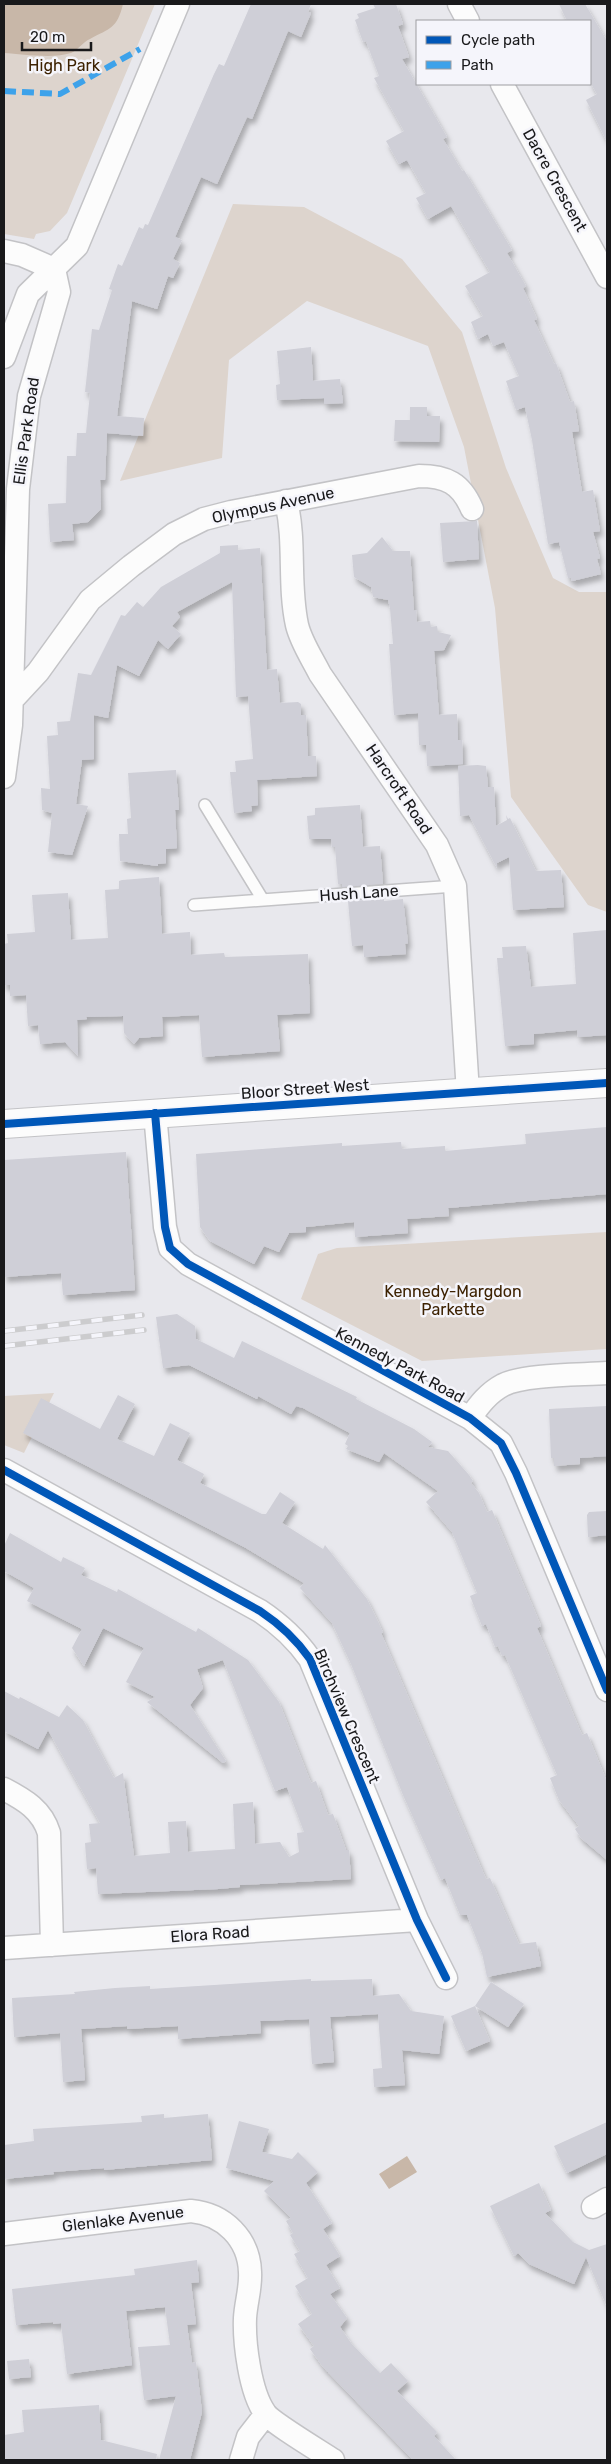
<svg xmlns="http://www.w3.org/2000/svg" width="611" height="2464" font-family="Rubik,sans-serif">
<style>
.green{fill:#ddd4cd}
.water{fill:#c8b7a8}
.building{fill:#cfcfd7;filter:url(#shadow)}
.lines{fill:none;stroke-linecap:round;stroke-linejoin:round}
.service-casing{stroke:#c3c3c6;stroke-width:14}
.minor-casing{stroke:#c3c3c6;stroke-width:25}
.primary-casing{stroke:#c3c3c6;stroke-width:30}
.service{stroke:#fcfcfc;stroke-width:11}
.minor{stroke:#fcfcfc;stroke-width:22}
.primary{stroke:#fcfcfc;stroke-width:28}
.rail-casing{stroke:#ccccce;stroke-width:5.5}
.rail{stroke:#f5f5fb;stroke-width:4;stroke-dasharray:11;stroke-linecap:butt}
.quiet{stroke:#3da2ea;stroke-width:6;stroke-dasharray:12 6;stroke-linecap:butt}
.cycleway-casing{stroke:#f5f5fb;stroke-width:11}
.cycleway{stroke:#0057b8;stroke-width:8}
.labels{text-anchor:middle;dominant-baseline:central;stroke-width:5;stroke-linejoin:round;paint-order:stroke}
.park-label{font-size:16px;fill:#3d2202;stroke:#f5f5fb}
.street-label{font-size:16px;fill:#19191b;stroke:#f5f5fb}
</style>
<defs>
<filter id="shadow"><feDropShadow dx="3" dy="5.5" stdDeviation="2.5" flood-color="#0004"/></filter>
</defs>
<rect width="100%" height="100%" fill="#e8e8ed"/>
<path class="green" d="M4,4H155L67,213L50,231L36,234L34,239L4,234Z
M233,204L304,207L402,259L462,332L506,468L553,578L579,592H607V912L588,905L511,797L495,608L464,447L428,346L307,301L229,360L222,458L120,481Z
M607,1232V1349L422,1361L301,1299L318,1254L337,1248Z
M54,1393L24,1453L4,1445V1396Z"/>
<path class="water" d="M4,4H123C117,29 110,28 90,39C83,42 78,50 71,53C53,59 22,54 4,53Z
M407,2156L417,2172L389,2189L379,2174Z"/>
<path class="building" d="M251,4H311L308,12L311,13L301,37L288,31L252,119L247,117L217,184L201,177L175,237L182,240L173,259L180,263L173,278L168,276L157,309L132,301L117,416L144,418L143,436L107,433L105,480H100L101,509L88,522L72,524L74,540L50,542L48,504L66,503L67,456H76L77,433H86L90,393L85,392L92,329L99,330L112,290L109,289L118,264L122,266L139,227L143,229L145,224L148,225L214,74L219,64L224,66Z
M373,4H396L403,24L398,26L409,57L402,59L447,137L443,139L462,171L464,170L512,250L507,253L526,286L523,288L537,319L534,320L554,364L556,363L570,402L574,401L579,431L572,432L582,492L593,490L600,531L593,532L600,558L597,559L601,574L572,581L571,578H568L559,542L548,544L532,440L525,407L516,410L506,381L519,376L504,342L493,346L488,334L478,339L471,322L483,316L465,286L490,272L451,206L428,219L416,198L426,193L407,160L399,164L386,141L404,131L374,78L379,76L366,41L363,42L355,20L359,18L357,14L375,8Z
M559,4H585L607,41V142L586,100L597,94L590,82V21H567Z
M311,347L313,381L340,379L343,403L324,404V398L277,400L276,385L280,384L277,351Z
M410,407H427V416H440L439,442L394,441L395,420H410Z
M477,521L479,559L443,562L440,523Z
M382,537L393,551H410L414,611L416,610L417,622L430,621L431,627L437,626L438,632L451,635L444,650L434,651L439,715L457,714L458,740H462L463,764L427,766L426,745H419L418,713L394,715L389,644H393L390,608L388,600L373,597L371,587L354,577L352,555L367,553Z
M238,545V550L260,548L267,670L277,669L280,703L298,702L301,704V715H306L308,756H316L317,776L257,780L258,805L251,806L252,811L234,813L230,772H236L235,761L253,759L248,696L236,697L232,582L177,612L180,617L172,626L181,634L168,649L158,640L139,676L117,665L108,718L94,715V759L82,760L76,804L88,806L72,855L48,852L52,813L42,810L41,788L50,789L47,736L58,735L57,722L70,721L78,673L91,675L121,615L125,616L137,602L143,607L161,587L220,553V546Z
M478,765L486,766L488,787H494L496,826L507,820L506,815L508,819L510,818L536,871L561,870L564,907L513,910L509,857L497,863V868L469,815L460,816L458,766Z
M176,770L179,810H175L177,848L166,849V863L158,864V866L120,861L119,834H128L127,819L131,818L128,773Z
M360,805L363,847L380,846L383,884L342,887V884H338L335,847H332L331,839H309L307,816L315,815V808Z
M159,877L162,934L190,932L191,955L224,953L225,957L308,954L310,1013L277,1015L280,1051L202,1057L199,1015L162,1017L163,1036L139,1038L134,1044L124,1033L123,1016L86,1017L87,1019L77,1020L78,1056L65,1042L40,1044L38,1025L28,1026L26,995L10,996V985H4V944L8,943L7,934L35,932L32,895L68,893L71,940L108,938L105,890L119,889V881L122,880Z
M384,899V901L403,899L408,943L405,944L406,954L364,957L363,945L352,946L348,901Z
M607,930V1035L578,1037L577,1030L534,1034V1044L505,1046L497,958H503L502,947L526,946L531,987L576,984L573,933Z
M607,1127V1194L448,1208L449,1216L407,1219L408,1233L355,1237L354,1222L306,1227V1232L289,1233L279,1252L264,1246L254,1264L210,1241L200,1227L196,1154L342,1143V1146L401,1142L402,1149L445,1146V1151L526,1144L525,1134Z
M126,1152L135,1290L63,1295L61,1273L4,1277V1160Z
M177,1314L195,1326L196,1339L234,1358L242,1341L357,1397L356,1399L414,1429L432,1442L428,1447L448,1451L469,1475L473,1481L471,1483L479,1493L487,1512L492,1510L541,1626L537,1628L582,1735L587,1733L607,1782V1860L581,1838L575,1829L579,1826L559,1800L550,1778L557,1775L505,1655L502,1656L498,1646L495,1647L486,1624L482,1626L470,1596L477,1593L452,1532L426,1502L438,1491L384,1453L379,1462L346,1449L348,1446L345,1444L350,1433L303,1408L296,1406L291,1414L258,1396L257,1399L189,1365L163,1368L156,1317Z
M118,1395L135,1404L117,1439L154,1456L170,1423L190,1433L177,1460L204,1474L200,1483L262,1514H266L280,1492L295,1502L282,1523L323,1549L325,1545L367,1599L383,1632L381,1633L486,1879L490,1878L519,1944L536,1942L541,1966L487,1977L482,1953L467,1915H460L445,1878L441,1880L403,1795L351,1664L332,1623L300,1588L304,1583L246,1548L23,1433L41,1398L100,1429Z
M607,1406V1456L580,1458V1464L554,1466V1458H551L549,1409Z
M607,1511V1535L588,1537L587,1515L589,1512Z
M10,1533L61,1562L63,1557L85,1568L81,1575L117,1592L118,1589L196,1632L198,1628L248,1660L279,1702L311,1783L316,1781L328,1815L333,1814L346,1850H349L351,1879L240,1885V1887L218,1889L98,1894L96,1868L87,1869L85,1843L91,1842L89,1824L100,1823L48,1730L38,1749L4,1731V1691L19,1699L20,1697L59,1717L67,1705L83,1720L114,1778L123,1773L134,1856L170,1853L168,1822L186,1821L188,1852L235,1849L233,1804L253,1802L255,1844L280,1842L289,1857L299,1852L297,1833L304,1832L287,1787L275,1791L223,1660L197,1669L203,1688L190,1705L226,1761L223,1763L147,1702L155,1697L126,1682L144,1648L103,1628L84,1666L72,1648L82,1629L27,1601L34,1588L4,1571V1546Z
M311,1979V1981L372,1979L373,1996L399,1994L411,2011L444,2016L439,2054L402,2050L405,2085L374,2087L373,2069L382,2068L378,2014L330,2017L334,2062L312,2064L309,2019L260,2021L261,2033L178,2039V2026L127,2029V2026L81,2029L85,2080L63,2082L60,2033L14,2037L12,1998L75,1994L74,1992L115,1988L150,1986V1989Z
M491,1982L524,2004L508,2027L475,2006Z
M475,2006L490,2041L466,2051L451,2016Z
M164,2114V2118L208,2114L212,2160L104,2170V2168L53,2172L54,2174L4,2179V2145L34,2141L33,2129L142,2122L141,2116Z
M239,2121L269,2129L262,2152L292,2159L298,2152L318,2172L306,2183L332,2223L323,2229L340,2256L326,2265L340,2288L330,2294L347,2318L340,2327L351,2343L380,2373L391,2363L408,2381L397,2391L437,2432L434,2436L456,2460H413L323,2367L310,2349L314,2346L298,2324L312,2314L295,2286L308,2278L294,2254L300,2251L290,2235L293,2233L286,2221L291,2218L264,2191L274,2181L226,2168Z
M607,2122V2154L567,2173L554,2146Z
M539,2183L551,2210L545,2213L573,2242L589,2250L607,2244V2307L586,2257L574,2284L529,2264L518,2253L514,2256L490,2206Z
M197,2260L199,2282L191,2283L196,2324L187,2325L192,2363L196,2362L202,2412L190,2460H159L176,2396L144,2400L138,2347L170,2345L165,2307L126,2311L132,2365L67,2374L61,2323L53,2324V2322L16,2325L12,2289L135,2275L134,2269Z
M29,2359L31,2377L9,2379L7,2361Z
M99,2405L101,2440L157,2454L156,2460H4V2435L24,2432L22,2410Z"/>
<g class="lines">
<g class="service-casing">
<path id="service" d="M205,805L263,900
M194,905L455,886"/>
</g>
<g class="minor-casing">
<path id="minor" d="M459,4L468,21
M502,84L607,277
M4,251L22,255L54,269
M4,357L28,294L77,246L178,4
M286,501C296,542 288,584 297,625C301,642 312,658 320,674L437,845L455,886L468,1093
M12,700L38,672L90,600L131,566L174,534L204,519L231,512L419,476C446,476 461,483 472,509
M4,777L11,725L18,489L29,396L59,292L54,269
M155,1113L165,1227L170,1248L188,1264L470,1418L501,1443L516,1473L607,1690
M470,1418C479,1405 488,1393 503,1385C525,1374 581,1375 607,1373
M4,1470L260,1611C281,1625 296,1639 310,1659L417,1920L446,1978
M4,1789C25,1800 42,1810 49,1833L52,1945
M4,1948L417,1920
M593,2207L607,2199
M4,2234L191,2211C224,2214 249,2239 250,2272C251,2288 246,2302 245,2318C244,2343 250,2392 265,2413C271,2422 321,2452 333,2460
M241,2460L248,2437L265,2415"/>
</g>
<g class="primary-casing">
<path id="primary" d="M4,1124L607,1083"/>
</g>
<use href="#service" class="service"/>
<use href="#minor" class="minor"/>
<use href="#primary" class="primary"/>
<g class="rail-casing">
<path id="rail" d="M4,1331L142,1315
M4,1346L144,1330"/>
</g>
<use href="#rail" class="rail"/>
<path class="quiet" d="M4,91L60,94L140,49"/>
<g class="cycleway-casing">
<path id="cycleway" d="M155,1113L165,1227L170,1248L188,1264L470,1418L501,1443L516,1473L607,1690
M4,1124L607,1083
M4,1470L260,1611C281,1625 296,1639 310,1659L417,1920L446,1978"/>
</g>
<use href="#cycleway" class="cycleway"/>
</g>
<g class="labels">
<g class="park-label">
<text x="64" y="65">High Park</text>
<text x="453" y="1291">Kennedy-Margdon<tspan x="453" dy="18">Parkette</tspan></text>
</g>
<g class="street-label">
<text transform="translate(555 180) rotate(61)">Dacre Crescent</text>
<text transform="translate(26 431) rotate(-82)">Ellis Park Road</text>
<text transform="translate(273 505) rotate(-12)">Olympus Avenue</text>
<text transform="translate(399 789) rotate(56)">Harcroft Road</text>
<text transform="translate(359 893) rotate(-4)">Hush Lane</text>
<text transform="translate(305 1089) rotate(-4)">Bloor Street West</text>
<text transform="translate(400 1365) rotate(28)">Kennedy Park Road</text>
<text transform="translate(347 1716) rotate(67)">Birchview Crescent</text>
<text transform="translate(210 1934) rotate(-4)">Elora Road</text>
<text transform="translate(123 2219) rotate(-7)">Glenlake Avenue</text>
</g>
</g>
<rect width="611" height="2464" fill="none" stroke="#19191b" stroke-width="10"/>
<rect x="416" y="20" width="175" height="65" fill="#f5f5fb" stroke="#9d9da1"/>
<rect x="426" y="36" width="25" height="8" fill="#0057b8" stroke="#9d9da1"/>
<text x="461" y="45" font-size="15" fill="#19191b">Cycle path</text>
<rect x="426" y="61" width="25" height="8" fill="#3da2ea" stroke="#9d9da1"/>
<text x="461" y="70" font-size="15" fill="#19191b">Path</text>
<path d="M22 42v8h69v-8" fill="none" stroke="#19191b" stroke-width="2.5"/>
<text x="30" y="42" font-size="15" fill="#19191b" stroke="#f5f5fb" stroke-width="4" paint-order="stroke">20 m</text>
</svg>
